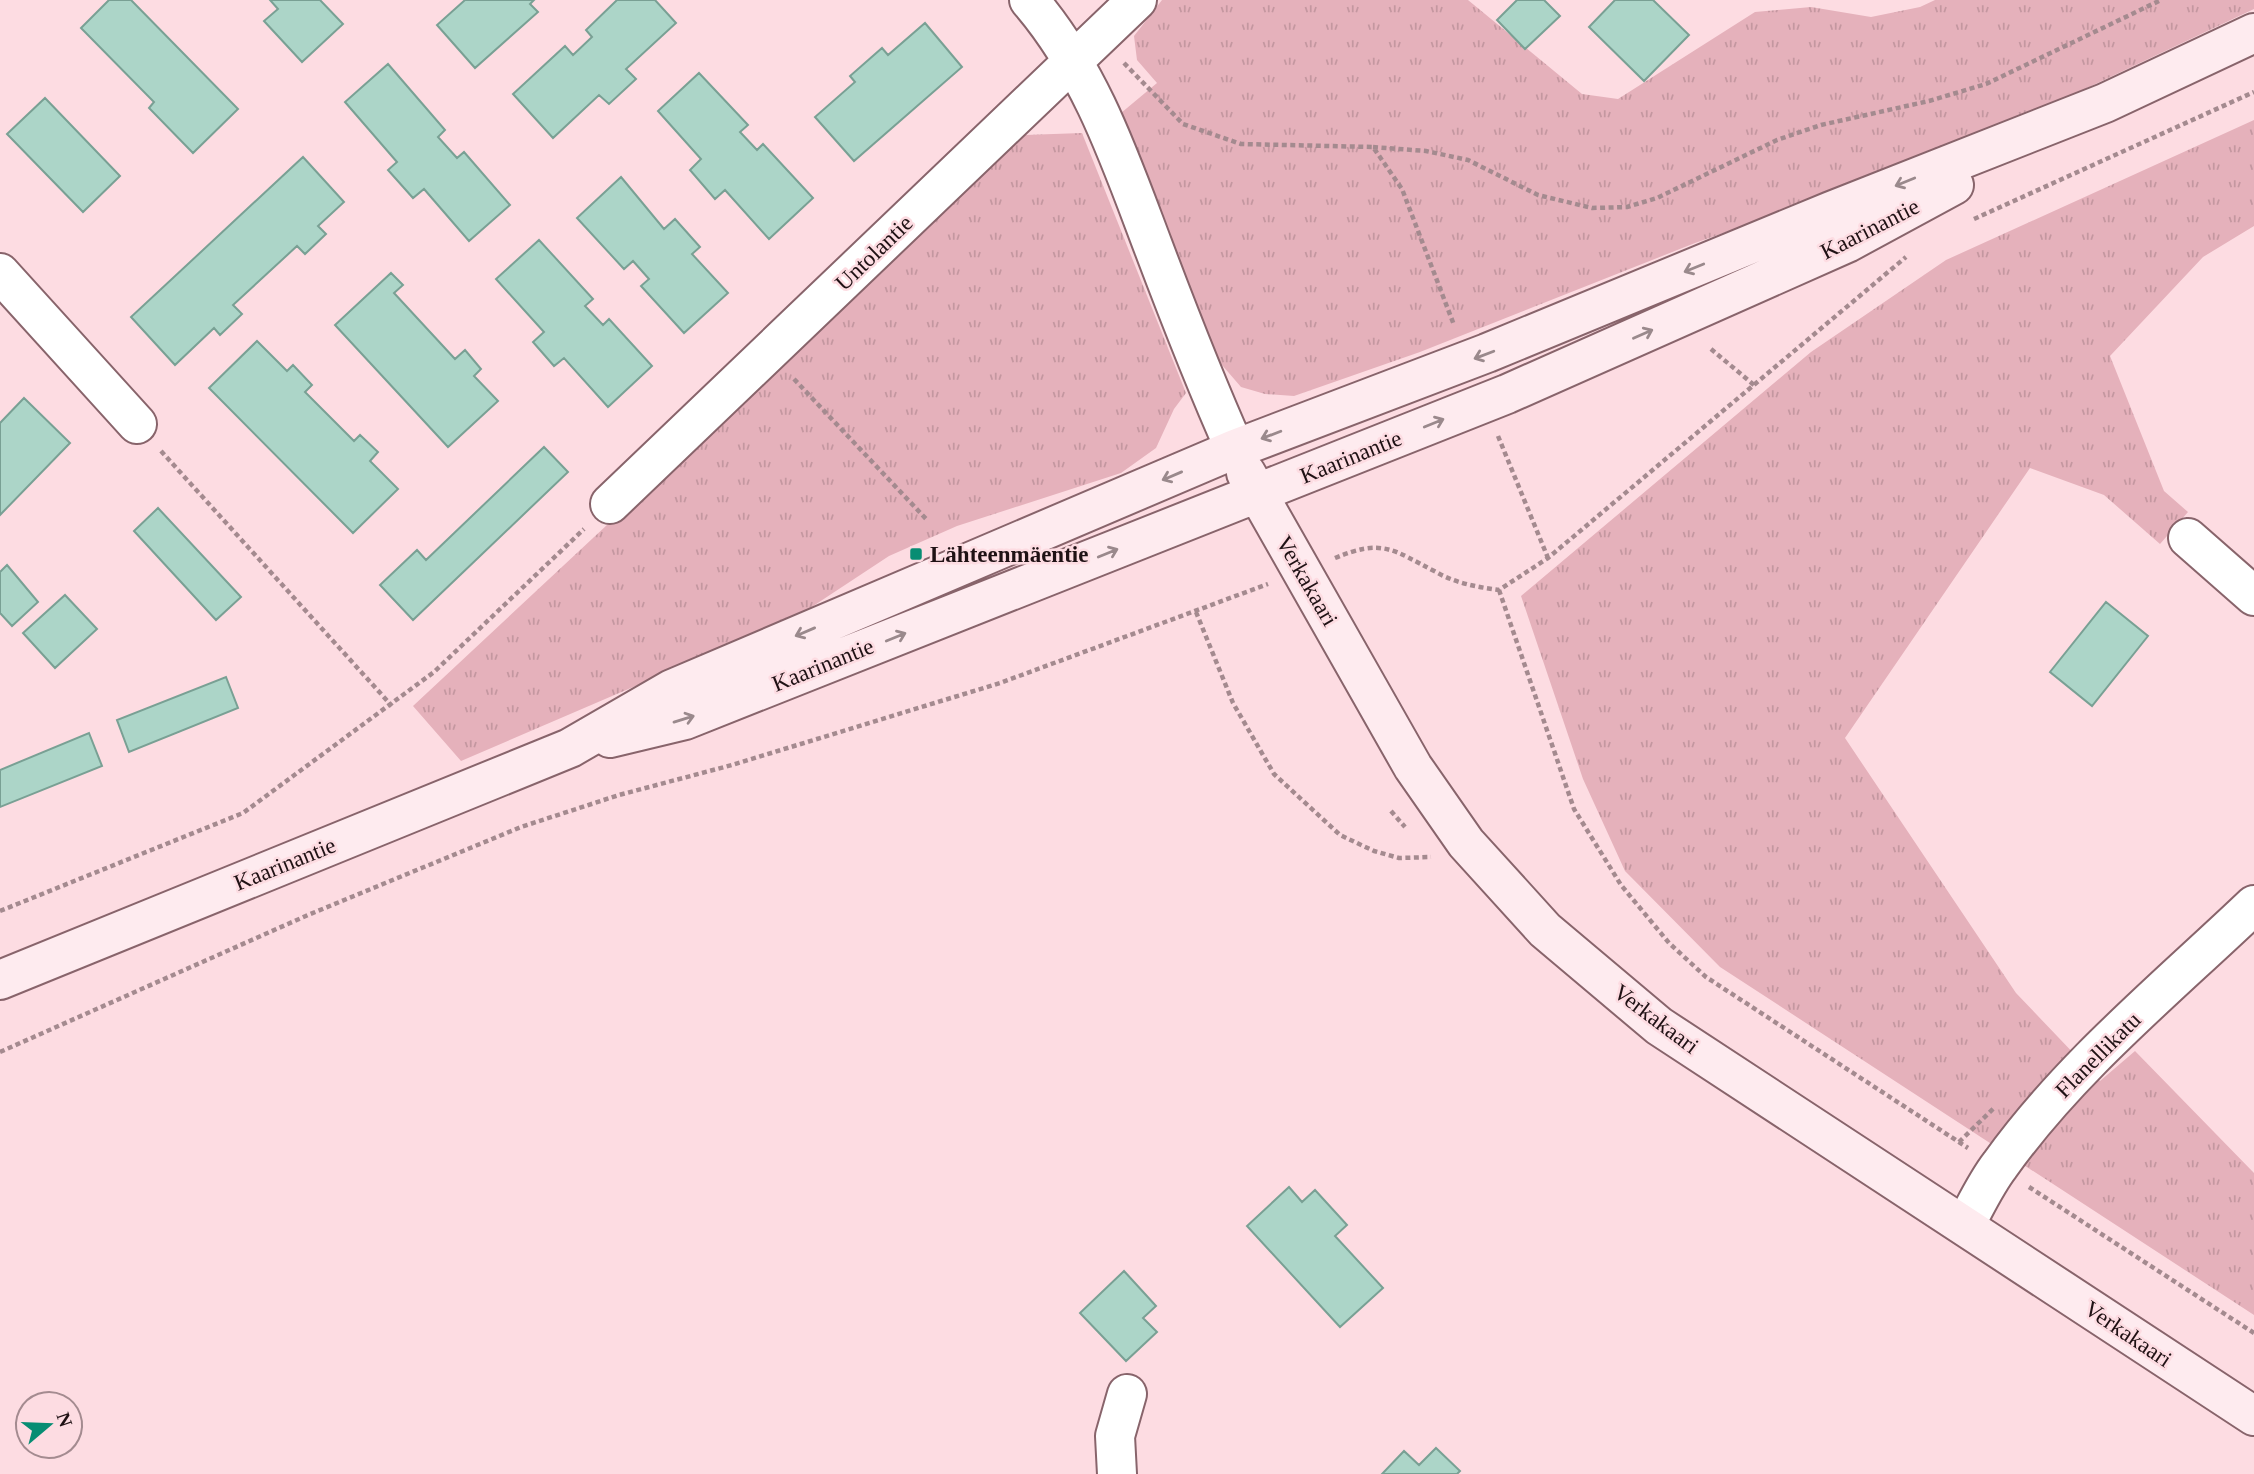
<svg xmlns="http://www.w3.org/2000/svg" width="2254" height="1474" font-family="'Times New Roman',serif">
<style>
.grass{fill:url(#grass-tufts)}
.building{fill:#acd5c8;stroke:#79a094;stroke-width:2}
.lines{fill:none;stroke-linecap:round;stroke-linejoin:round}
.street-casing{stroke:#88646b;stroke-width:42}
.secondary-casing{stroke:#88646b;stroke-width:42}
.path{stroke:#a48a8f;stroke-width:4.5;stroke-dasharray:5 3.5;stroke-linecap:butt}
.street{stroke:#fff;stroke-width:38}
.secondary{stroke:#feebef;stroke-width:38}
.oneway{stroke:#9a898c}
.poi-dot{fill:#078d73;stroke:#fddce2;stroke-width:2.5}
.labels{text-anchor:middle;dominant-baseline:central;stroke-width:5;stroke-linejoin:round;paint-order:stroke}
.street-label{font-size:23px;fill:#1f1114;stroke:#fddce2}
.poi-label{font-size:23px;font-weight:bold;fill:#1f1114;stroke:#fddce2;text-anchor:start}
</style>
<defs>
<pattern id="grass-tufts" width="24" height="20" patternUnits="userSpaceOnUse" patternTransform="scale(1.75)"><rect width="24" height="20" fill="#e5b1bb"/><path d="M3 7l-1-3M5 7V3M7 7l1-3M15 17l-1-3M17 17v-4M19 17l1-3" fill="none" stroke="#c497a0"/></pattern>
</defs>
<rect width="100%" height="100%" fill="#fddce2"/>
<path class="grass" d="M1162,0H1468L1582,94L1618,99L1755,12L1811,7L1871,17L1920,7L1935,0H2254V9L2009,125L1879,178L1695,243L1420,352L1294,396L1265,394L1241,387L1222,365L1199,324L1121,113L1157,83L1137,60L1134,36Z
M2254,120V226L2203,257L2110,356L2164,491L2188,512L2160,544L2104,495L2030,468L1845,738L2016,993L2100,1081L2135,1051L2254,1173V1315L1720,967L1625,871L1583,779L1521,596L1811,352L1946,260Z
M1082,133L1186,393L1174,409L1156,448L1121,473L957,526L889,556L798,616L461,761L413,706L1025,135Z"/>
<path class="building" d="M109,0H131L238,109L193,153L149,108L154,102L81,28Z
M270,0H320L343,24L302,62L264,21L278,9Z
M465,0H534L530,4L538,12L475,68L437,25Z
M617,0H655L676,23L626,69L636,79L609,104L599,95L553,138L513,94L565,46L573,55L592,37L586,30Z
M1517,0H1544L1560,16L1525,49L1497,20Z
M1615,0H1653L1689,35L1644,81L1589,27Z
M925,23L962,67L854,161L815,117L855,82L850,76L882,48L888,55Z
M388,64L445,130L438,137L457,158L464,152L510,205L469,241L424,189L413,198L388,170L397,162L345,102Z
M699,73L748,125L740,132L757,150L763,144L813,198L769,239L725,190L715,199L690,170L701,159L658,111Z
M45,98L120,176L83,212L7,134Z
M303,157L344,202L318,226L326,234L305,254L297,246L233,305L242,314L220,335L214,328L175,365L131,317Z
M621,177L664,229L675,219L700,247L692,254L728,293L684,333L641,286L649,279L633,261L624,269L577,218Z
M539,240L593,299L585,306L603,325L609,319L652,366L608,407L564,358L554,366L533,342L544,332L496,279Z
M391,273L403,285L394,293L455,359L465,350L481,369L474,376L498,401L448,447L335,325Z
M257,341L287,371L293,365L312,385L305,392L354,441L360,435L378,452L370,461L398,489L353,533L209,388Z
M24,398L70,443L0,515V423Z
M544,447L568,472L413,620L380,585L417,550L426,560Z
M158,508L241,597L216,620L134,531Z
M7,565L38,602L12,626L0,613V572Z
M65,595L97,629L55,668L23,633Z
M2106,602L2148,636L2092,706L2050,672Z
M226,677L238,708L129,752L117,720Z
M89,733L102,766L0,807V770Z
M1289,1187L1302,1202L1315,1190L1347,1225L1335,1236L1383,1288L1340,1327L1247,1226Z
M1124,1271L1156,1306L1143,1318L1157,1332L1126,1361L1080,1313Z
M1436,1448L1460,1471L1457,1474H1382L1404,1451L1419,1465Z"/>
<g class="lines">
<g class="street-casing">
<path id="street" d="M1029,0C1091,72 1120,159 1153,246C1179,315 1205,382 1235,449
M0,273L137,424
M610,504L1137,0
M2188,538L2254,596
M1965,1225C1976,1205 1986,1183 2000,1165C2070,1067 2167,988 2254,905
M1117,1474L1115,1436L1127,1394"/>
</g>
<g class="secondary-casing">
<path id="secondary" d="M1246,473L1413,767L1466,843L1545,930L1659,1026L2254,1416
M610,738L685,720L1507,394L1847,243L1954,185
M0,980L570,748L672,689L1235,449L1487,353L1831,211L2105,103L2254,33"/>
</g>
<path class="path" d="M1124,63L1183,124L1241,144L1373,147L1402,189L1454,325
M1373,147L1426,151L1468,160L1538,195L1592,208L1627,207L1657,198L1777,140L1821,125L1929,101L1986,84L2161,0
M1974,219L2254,92
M1711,349L1754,385
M794,379L928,521
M1498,436L1548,558
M161,451L392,706
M1335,558C1383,538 1393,550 1436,572C1455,583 1477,587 1499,590L1548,558L1906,257
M1499,590L1574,809L1621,885L1669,943L1706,977L1968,1148
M1196,612L1233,703L1274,774L1340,835L1374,851L1399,858L1431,857
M1391,811L1405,827
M0,911L243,813L434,672L584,529
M0,1052L308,915L521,827L619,795L732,765L1000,683L1268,584
M1959,1142L1994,1108
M2029,1187L2254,1333"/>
<use href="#street" class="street"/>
<use href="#secondary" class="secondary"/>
</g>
<defs><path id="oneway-shaft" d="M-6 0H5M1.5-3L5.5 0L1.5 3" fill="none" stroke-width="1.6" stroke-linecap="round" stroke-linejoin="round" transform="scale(1.75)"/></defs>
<g class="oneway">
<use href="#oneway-shaft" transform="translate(1905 182) rotate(158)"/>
<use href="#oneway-shaft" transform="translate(1694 268) rotate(158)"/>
<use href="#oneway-shaft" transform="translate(1643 334) rotate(-24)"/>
<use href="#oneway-shaft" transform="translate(1484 355) rotate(159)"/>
<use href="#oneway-shaft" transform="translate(1434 423) rotate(-22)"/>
<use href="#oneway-shaft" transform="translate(1271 435) rotate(159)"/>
<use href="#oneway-shaft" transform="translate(1172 476) rotate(157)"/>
<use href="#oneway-shaft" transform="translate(1108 553) rotate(-22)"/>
<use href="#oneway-shaft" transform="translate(805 632) rotate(157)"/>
<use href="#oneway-shaft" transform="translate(896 637) rotate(-22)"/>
<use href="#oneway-shaft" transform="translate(684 719) rotate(-17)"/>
</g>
<rect class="poi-dot" x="909" y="547" width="14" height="14" rx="3.5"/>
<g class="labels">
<g class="street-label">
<text transform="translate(1870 229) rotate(-27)">Kaarinantie</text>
<text transform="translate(874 253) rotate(-44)">Untolantie</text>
<text transform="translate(1351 457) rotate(-22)">Kaarinantie</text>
<text transform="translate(1307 581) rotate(60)">Verkakaari</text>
<text transform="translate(823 665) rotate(-22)">Kaarinantie</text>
<text transform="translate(285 864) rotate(-22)">Kaarinantie</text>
<text transform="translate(1656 1019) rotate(37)">Verkakaari</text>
<text transform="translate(2098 1055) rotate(-45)">Flanellikatu</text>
<text transform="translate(2128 1334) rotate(34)">Verkakaari</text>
</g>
<g class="poi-label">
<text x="930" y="554">Lähteenmäentie</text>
</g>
</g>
<g transform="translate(49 1425) rotate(71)"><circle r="33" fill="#fddce2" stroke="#a48b90" stroke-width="2"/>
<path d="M0-5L12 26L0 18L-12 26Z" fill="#078d73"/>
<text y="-10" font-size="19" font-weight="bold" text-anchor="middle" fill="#1f1114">N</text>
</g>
</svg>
